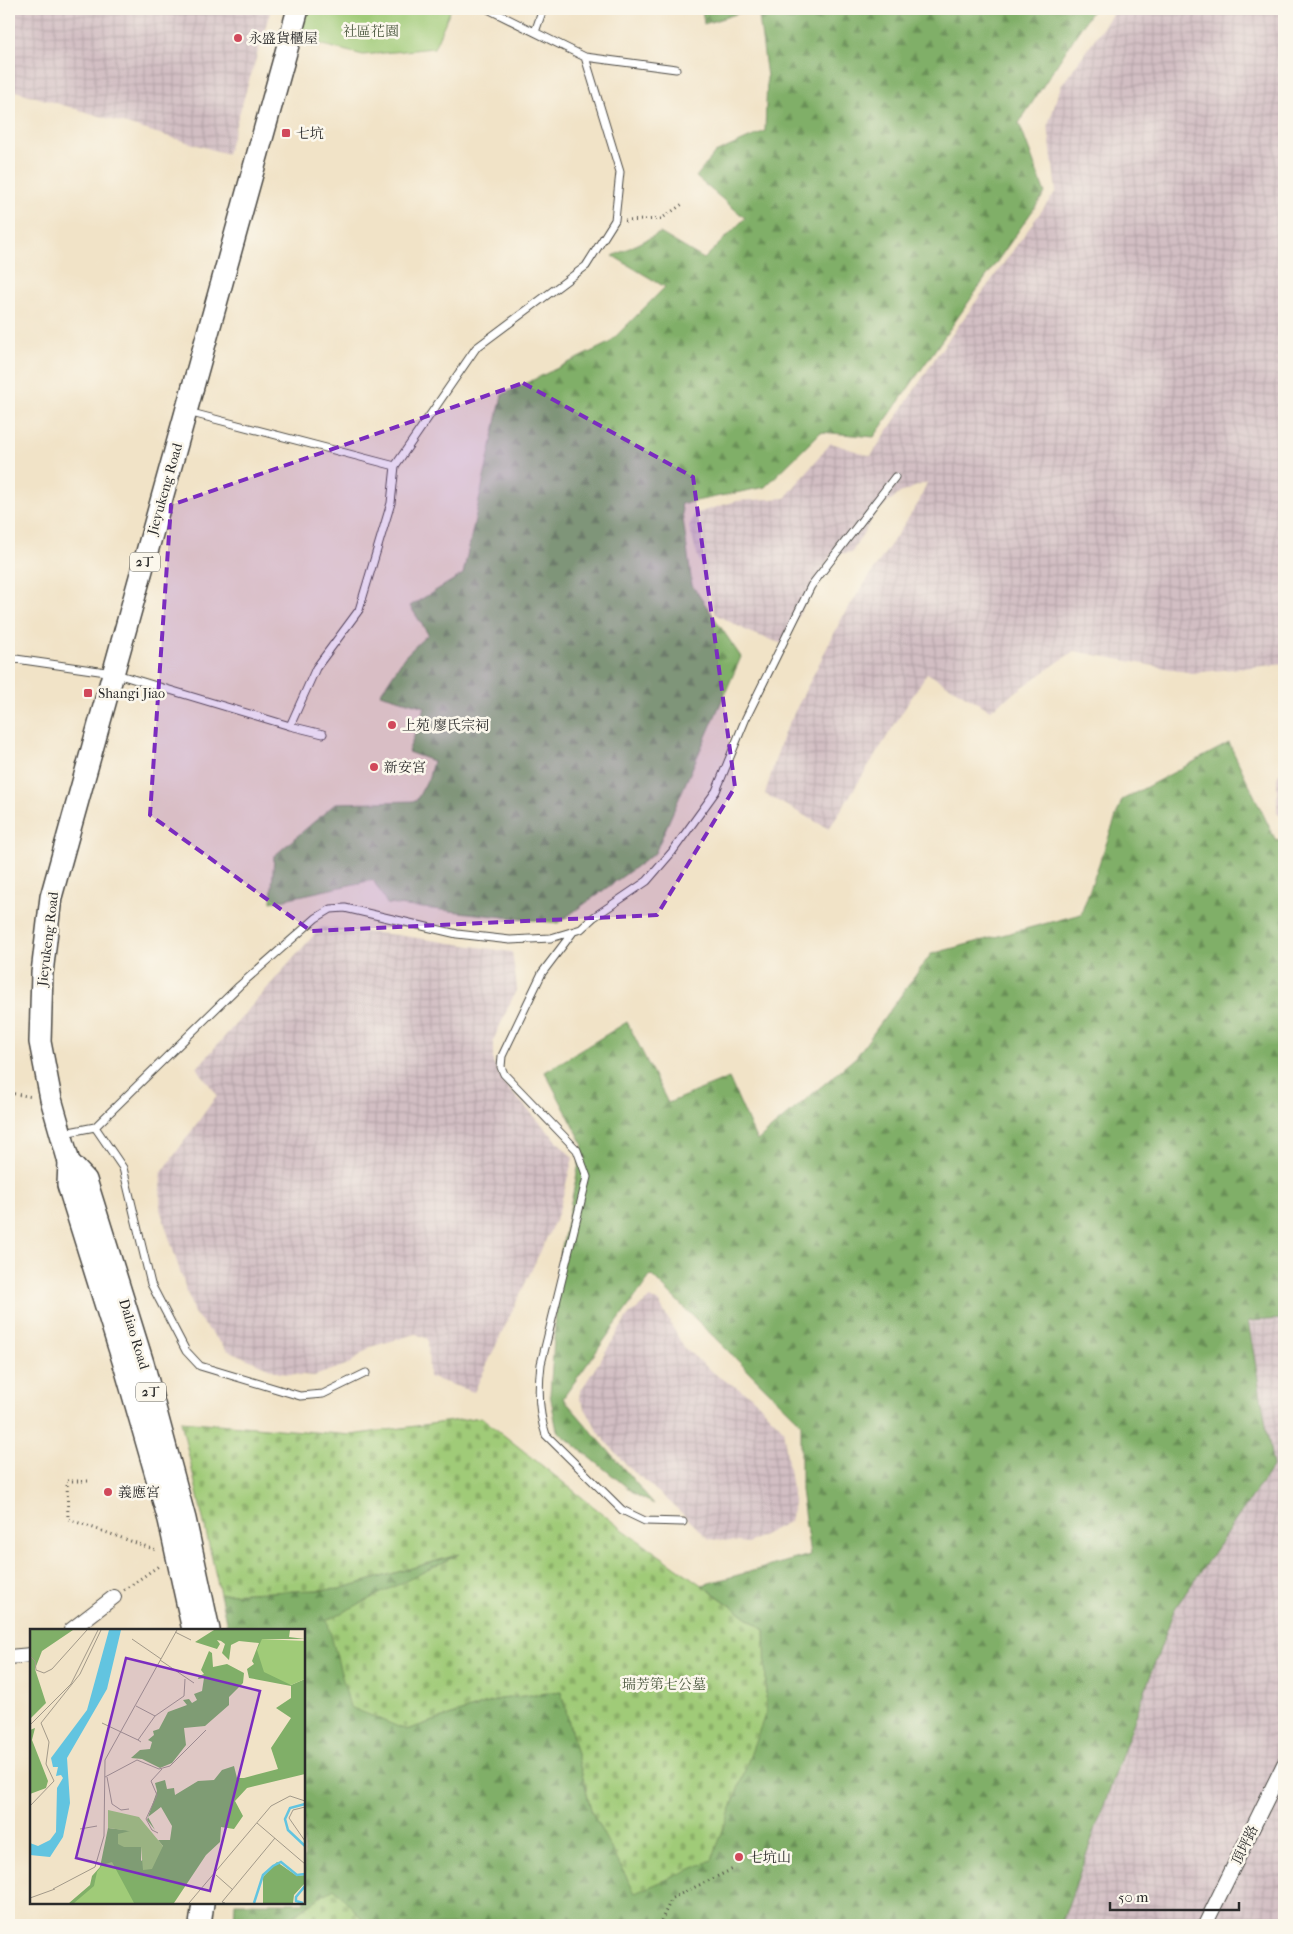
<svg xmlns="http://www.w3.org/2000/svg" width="1293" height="1934" font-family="'IM FELL French Canon','Noto Serif TC',serif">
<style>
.industrial{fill:url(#industrial-grid)}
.forest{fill:url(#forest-firs);stroke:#566d4a}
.cemetery{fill:url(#cemetery-stones);stroke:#667b52}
.garden{fill:#a0cb78;stroke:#667b52}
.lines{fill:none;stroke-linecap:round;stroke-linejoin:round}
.lane-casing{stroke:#494742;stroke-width:9}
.street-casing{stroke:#494742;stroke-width:16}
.primary-casing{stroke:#494742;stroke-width:24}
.path{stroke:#494742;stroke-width:3;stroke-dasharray:1 4;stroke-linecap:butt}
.lane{stroke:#fff;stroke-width:7}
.street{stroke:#fff;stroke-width:14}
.primary{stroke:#fff;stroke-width:21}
.marked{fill:#7b2cbf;fill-opacity:0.2;stroke:#7b2cbf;stroke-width:4;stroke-dasharray:10 6;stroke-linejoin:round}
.poi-dot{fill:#d1495b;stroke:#fbf7ec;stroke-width:2}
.labels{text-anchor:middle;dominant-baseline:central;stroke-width:5;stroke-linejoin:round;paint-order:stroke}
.shield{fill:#fbf7ec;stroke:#696865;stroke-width:1}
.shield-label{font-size:12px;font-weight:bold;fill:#2b2b2b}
.park-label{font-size:14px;fill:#4e5b42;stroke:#fbf7ec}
.poi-label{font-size:14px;fill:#2b2b2b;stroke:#fbf7ec;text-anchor:start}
.street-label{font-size:14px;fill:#2b2b2b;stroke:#fbf7ec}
.inset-river{fill:none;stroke:#62c4e0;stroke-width:2.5}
.inset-road{fill:none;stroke:#a29989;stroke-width:1}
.view{fill:#7b2cbf;fill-opacity:0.15;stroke:#7b2cbf;stroke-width:2.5}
.inset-edge{fill:none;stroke:#2b2b2b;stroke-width:2.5}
</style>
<defs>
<pattern id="industrial-grid" width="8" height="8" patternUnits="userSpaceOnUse" patternTransform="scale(1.25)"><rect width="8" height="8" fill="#d2bec3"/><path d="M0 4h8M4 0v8" fill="none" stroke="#b4a3a8"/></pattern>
<pattern id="forest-firs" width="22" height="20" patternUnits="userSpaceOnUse" patternTransform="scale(1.25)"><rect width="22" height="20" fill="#80af68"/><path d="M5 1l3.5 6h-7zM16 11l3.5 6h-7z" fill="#698f56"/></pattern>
<pattern id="cemetery-stones" width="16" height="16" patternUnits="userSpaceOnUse" patternTransform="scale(1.25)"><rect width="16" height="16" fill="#a0cb78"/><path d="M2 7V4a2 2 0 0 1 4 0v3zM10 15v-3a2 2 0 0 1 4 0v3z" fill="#8aae68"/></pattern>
</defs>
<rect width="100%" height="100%" fill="#fbf7ec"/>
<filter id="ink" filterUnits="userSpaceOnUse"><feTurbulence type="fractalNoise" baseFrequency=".02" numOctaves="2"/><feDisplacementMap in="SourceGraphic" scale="10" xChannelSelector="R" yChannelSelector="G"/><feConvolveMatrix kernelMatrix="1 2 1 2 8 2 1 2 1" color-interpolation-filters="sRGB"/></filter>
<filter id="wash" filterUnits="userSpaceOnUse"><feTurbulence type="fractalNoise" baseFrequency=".0096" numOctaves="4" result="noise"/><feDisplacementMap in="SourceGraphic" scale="20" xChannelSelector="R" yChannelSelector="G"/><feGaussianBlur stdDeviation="1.12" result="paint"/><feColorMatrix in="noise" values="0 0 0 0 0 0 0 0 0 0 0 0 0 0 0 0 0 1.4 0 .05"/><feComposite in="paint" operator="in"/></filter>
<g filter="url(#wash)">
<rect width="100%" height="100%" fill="#f1e3c7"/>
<path class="industrial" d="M17,9H271L227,154L9,89V70Z
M1116,9H1284V664L1192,673L1074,651L990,710L927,673L829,829L765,794L783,735L843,616L919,502L927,482L900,493L876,512L852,552L831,555L783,644L751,633L715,614L689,527L694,514L736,501L785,498L831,443L871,456L938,354L1056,191L1048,125L1061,86Z
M1284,764V820L1277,812V778Z
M321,927L397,935L512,952L517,988L493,1041V1063L505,1085L573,1158L558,1214L474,1392L429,1377L428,1339L416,1334L370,1347L349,1364L314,1376L280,1373L227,1350L194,1313L174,1253L160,1209L161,1174L217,1095L197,1068Z
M650,1298L659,1302L684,1348L719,1377L751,1396L783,1429L794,1503L790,1521L748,1543L709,1539L671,1503L627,1466L601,1436L579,1398L580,1392L628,1316Z
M1284,1319V1925H1061L1174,1610L1273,1466L1248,1320Z"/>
<path class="forest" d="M702,9H752L704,24Z
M758,9H1093L1019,123L1045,193L874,437L821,432L765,487L681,504L692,585L741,657L655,853L558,923L387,904L373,880L271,902L274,856L336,803L416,801L429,777L433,761L408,752L425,707L380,694L405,656L428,634L410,606L463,574L502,395L609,343L665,287L613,256L660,233L704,259L745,218L696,177L715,153L765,131L767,77Z
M1229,743L1276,841L1284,839V1319L1248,1321L1273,1466L1174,1610L1061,1925H234L235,1903H304V1630H228L220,1594L339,1589L464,1553L406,1730L500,1699L561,1691L592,1813L766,1712L765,1630L702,1585L810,1555L801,1490V1423L651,1275L563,1398L654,1504L638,1496L557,1431L550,1394L560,1257L583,1144L545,1072L627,1022L668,1103L729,1078L757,1141L856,1057L931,954L1081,914L1122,800Z"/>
<path class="cemetery" d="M481,1417L618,1526L765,1630L766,1712L712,1860L635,1893L592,1813L561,1691L500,1699L406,1730L350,1707L327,1620L460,1554L339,1589L220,1594L181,1421L351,1435Z
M334,1888L368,1925H279Z"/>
<path class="garden" d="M298,9H451L434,48L363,55L290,37Z"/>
</g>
<g filter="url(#ink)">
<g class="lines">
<g class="lane-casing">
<path id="lane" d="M488,9L585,57L676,69
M535,32L543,9
M188,412L395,466L391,503L359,610L316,668L290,726L323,734
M395,466L476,348L586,266L615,220L620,172L585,57
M9,658L113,673L290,726
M573,932L542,973L502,1056L501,1067L504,1074L577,1150L587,1177L541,1364C538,1388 538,1412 546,1435L622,1510L645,1521L683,1522
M95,1127L123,1168L151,1284L186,1351L200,1366L300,1396L323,1394L366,1373
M64,1133L95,1127L239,986L316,918L331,909L345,908L457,934L510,940L551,938L581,929L594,917L647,881L672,852L716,791L746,718L811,586L895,477"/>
</g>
<g class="street-casing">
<path id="street" d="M71,1630L114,1597
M9,1657L31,1655
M1205,1925L1284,1764"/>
</g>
<g class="primary-casing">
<path id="primary" d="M69,1162L86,1180L143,1363L185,1519L209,1630
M193,1630L169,1520L125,1367L68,1185L69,1162L51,1099L40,1042L42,973L51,897L298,9
M200,1925L203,1903"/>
</g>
<path class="path" d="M625,221L661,219L684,203
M9,1093L33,1097
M88,1481H67L68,1519L156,1550
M124,1590L160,1565
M659,1925L672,1898L733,1869"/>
<use href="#lane" class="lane"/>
<use href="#street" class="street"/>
<use href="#primary" class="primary"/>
</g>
</g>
<path class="marked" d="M523,383L693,477L735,787L657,915L311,931L150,815L171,505Z"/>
<g class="poi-dot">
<circle cx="238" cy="38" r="5"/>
<rect x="281" y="128" width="10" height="10" rx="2.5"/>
<rect x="83" y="688" width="10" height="10" rx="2.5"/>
<circle cx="392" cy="725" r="5"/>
<circle cx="374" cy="767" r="5"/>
<circle cx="108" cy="1492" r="5"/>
<circle cx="739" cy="1857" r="5"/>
</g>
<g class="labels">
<g class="shield">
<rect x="130" y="552.5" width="30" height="19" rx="4"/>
<rect x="136" y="1382.5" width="30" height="19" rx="4"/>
</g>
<g class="shield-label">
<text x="145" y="562">2丁</text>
<text x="151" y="1392">2丁</text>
</g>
<g class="park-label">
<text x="371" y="31">社區花園</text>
<text x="664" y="1684">瑞芳第七公墓</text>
</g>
<g class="poi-label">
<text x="248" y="38">永盛貨櫃屋</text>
<text x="296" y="133">七坑</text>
<text x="98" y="693">Shangi Jiao</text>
<text x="402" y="725">上苑 廖氏宗祠</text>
<text x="384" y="767">新安宮</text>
<text x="118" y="1492">義應宮</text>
<text x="749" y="1857">七坑山</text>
</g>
<g class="street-label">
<text transform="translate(165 489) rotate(-74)">Jieyukeng Road</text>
<text transform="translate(48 939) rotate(-83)">Jieyukeng Road</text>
<text transform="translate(134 1334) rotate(73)">Daliao Road</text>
<text transform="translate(1245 1845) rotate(-64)">頂坪路</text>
</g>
</g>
<g transform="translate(30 1629)">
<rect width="275" height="275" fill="#f1e3c7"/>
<path d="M0,1H43L12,22L5,40L16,74L0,90ZM184,1H260L259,8L275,10H232L261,56L275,50V145L217,159L205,172L213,187L204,200L191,198L190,213L176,226L144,274H39L60,256L62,247L70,238L78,199L104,202L94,218H111V232L133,217L128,211H140L142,197L131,178L118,188L125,201L117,191L127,162L125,154L135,151L137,160L144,159L145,166L168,152L184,151L192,141L204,137L207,149H214L248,140L241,119L261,89L246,79L261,69V57L219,49L217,40L224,35L222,32L229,14L209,12L201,16L199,31L192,24L195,15L191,12L187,11L190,15L187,20L165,13ZM179,22L182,24L183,38L197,35L214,44L213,54L199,68V76L175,97L154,99L156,116L142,134L130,139L112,130L101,129L110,121L120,120L122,113L118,111L124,106L123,102L129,100L138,83L157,76L153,71L159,70L162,74L167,71L164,65L172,62L174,49L168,50L169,47L174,45L171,41ZM5,99L2,111L18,152L16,159L0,165V101ZM247,233L267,247L275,246V254L264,266L263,274H233V248Z" fill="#80af68"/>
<path d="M232,10L275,12V50L261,56L234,43L227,21ZM78,181L109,188L133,217L122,240L113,241L111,218H94L88,215V205L100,202L78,199ZM82,233L104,274H44L64,257L67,243L72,236Z" fill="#a0cb78"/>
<path d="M79,1H91L77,60L37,129L40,174L33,208L20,228L0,226V214L8,217L20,211L26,203L27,159L33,149L31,146L26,147L28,138H23L21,129L57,81Z" fill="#62c4e0"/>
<path class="inset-river" d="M275,175L260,179L255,190L258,201L275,217M224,274L233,246L243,237L251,233L267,246L275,245M273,274L266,272V268L275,257"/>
<path class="inset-road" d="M145,3L161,11M102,10L131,30M0,27L5,32L6,41L14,44L22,40L57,1M130,31L164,54M106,77L125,87L108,111L111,113M125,87L154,67L155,50M72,94L108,111M0,96L41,55L68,1M75,148L107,131L129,140L140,137L176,101M77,148L82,175L91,181L99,180M0,177L24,152L16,135L19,113L11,94L50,45L71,1M275,178L263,181L259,189L275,212M227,194L275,235M50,200L67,197M128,204L122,201L116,190L127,166L121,152L132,140M186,246L203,261M23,260L65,238L74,207L75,131L147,1M0,269L25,260M159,274L241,177L260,167L275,172M195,274L192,273L245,209"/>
<path class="view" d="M96,29L230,62L180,262L46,229Z"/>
<rect width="275" height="275" class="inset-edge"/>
</g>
<rect width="1293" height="1934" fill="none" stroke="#fbf7ec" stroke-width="30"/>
<path d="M1110 1902v8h129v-8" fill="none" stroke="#2b2b2b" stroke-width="2.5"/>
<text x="1118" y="1902" font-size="15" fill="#2b2b2b" stroke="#fbf7ec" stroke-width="4" paint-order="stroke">50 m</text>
</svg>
